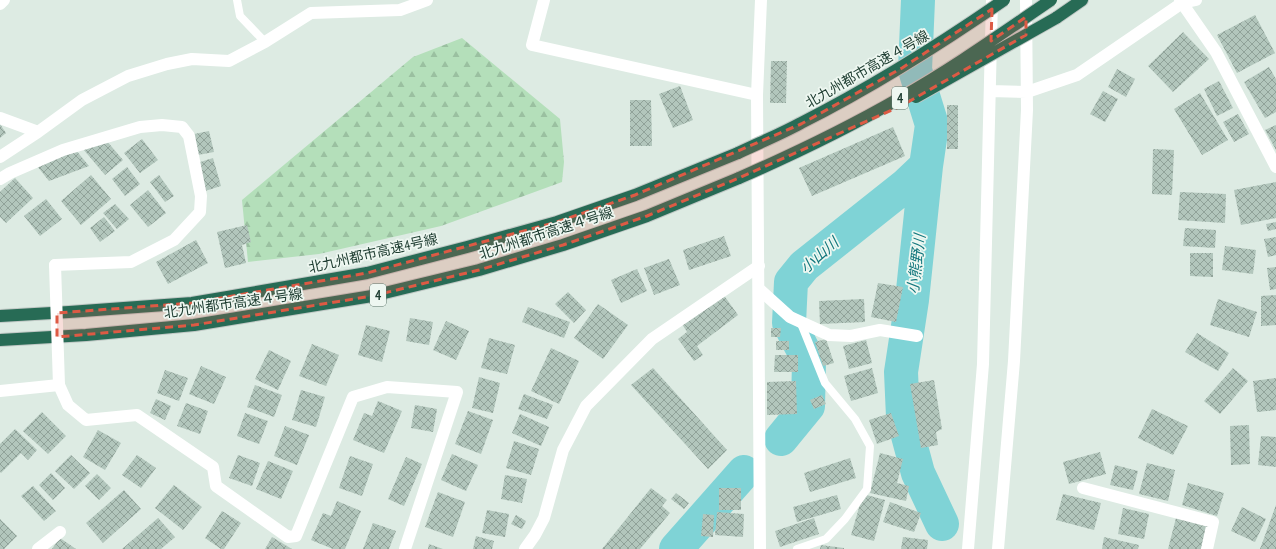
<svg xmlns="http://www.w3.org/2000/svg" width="1276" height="549" font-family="'PT Sans Narrow','Noto Sans JP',sans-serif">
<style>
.forest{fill:url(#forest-firs)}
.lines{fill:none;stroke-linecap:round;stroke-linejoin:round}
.river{stroke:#7fd3d6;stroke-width:34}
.building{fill:url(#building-cross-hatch)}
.motorway-casing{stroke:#c0c8c5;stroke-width:14}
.service{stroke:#fff;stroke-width:8}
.minor{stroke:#fff;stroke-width:12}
.tertiary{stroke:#fff;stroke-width:12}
.motorway{stroke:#276b55;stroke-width:12}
.motorway-bridge-casing{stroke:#c0c8c5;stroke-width:14;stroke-linecap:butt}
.minor-bridge{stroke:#fff;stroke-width:12}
.motorway-bridge{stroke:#276b55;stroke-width:12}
.marked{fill:#dd5a44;fill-opacity:0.2;stroke:#dd5a44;stroke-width:3;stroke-dasharray:8 5;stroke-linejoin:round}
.labels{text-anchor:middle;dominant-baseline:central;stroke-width:3.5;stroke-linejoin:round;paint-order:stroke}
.shield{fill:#eef7f1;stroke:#5c746a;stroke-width:1}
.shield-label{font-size:13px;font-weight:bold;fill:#1d3c30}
.street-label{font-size:14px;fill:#1d3c30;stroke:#eef7f1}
.water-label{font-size:15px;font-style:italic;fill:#13777d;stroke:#eef7f1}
</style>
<defs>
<pattern id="forest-firs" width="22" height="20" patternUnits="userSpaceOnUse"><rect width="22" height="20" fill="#b4dfba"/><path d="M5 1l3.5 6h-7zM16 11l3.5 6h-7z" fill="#9ac0a0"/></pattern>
<pattern id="building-cross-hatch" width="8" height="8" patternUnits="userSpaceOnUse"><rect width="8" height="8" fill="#b2c6bc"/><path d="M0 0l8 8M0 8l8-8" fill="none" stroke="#90a299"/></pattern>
</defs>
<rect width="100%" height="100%" fill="#ddebe3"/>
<path class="forest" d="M462,38L560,119L564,162L562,182L441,226L319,254L248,262L242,200L413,57Z"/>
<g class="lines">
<path class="river" d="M918,0L915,70L932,125L926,166L912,300L901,372L903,417L918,473L942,524
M781,439L808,406L809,361L789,323L791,282L804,266L906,185L926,166
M676,549L744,472"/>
</g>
<path class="building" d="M1255,15L1275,53L1237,73L1217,35Z
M1183,32L1209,59L1173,92L1148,66Z
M771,61H787L786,103H770Z
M1269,67L1276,79V112L1265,118L1244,82Z
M1117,69L1135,79L1126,97L1108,87Z
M1219,81L1233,108L1217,116L1204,89Z
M680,86L693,120L673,128L659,94Z
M1103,91L1118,99L1105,122L1090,114Z
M1200,93L1228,140L1202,155L1174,109Z
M630,100H651L652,146H630Z
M947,105H958V149H947Z
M1238,114L1249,134L1234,142L1223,122Z
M0,124L6,133L0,138Z
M1276,125V150L1265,130Z
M893,127L905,156L812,196L799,168Z
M209,131L214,152L198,155L194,134Z
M142,139L158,160L140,173L124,153Z
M106,140L123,160L105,175L83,149Z
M75,149L89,166L49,181L37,166Z
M1153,149L1174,150L1172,195L1152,194Z
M213,158L221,186L205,191L197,163Z
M127,167L140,184L125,196L112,179Z
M91,175L111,199L81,225L61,201Z
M159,175L174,196L165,202L150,182Z
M15,178L33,198L6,223L0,217V192Z
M1276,182V218L1241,225L1234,190Z
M148,190L166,213L148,227L130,205Z
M1180,192L1226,194L1225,223L1178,220Z
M46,199L62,219L40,236L24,216Z
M115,204L129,219L117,229L103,213Z
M104,217L115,231L100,242L90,228Z
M1276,222V229L1268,231L1266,224Z
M247,225L251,242L242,245L246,263L225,268L217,232Z
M1185,228L1216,230L1215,248L1183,246Z
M724,236L731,256L689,270L683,250Z
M1276,237V255L1268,257L1264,239Z
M196,240L208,263L168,284L156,262Z
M1225,246L1256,250L1253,274L1222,270Z
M1190,253H1213V277L1190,276Z
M669,259L680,285L654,295L644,268Z
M1276,267V289L1270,290L1267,268Z
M637,269L647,291L621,303L611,280Z
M878,283L903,287L896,322L871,317Z
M568,292L586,310L574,323L555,304Z
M723,294L738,315L697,346L703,355L694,361L678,339L687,332L682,324Z
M1276,295V325L1261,326V296Z
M864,299L865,322L820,324L819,301Z
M1218,299L1257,312L1249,337L1210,325Z
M598,304L628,325L603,359L574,338Z
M528,307L570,322L564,338L522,322Z
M410,318L433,322L429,345L406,341Z
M446,321L469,331L456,360L433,350Z
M366,325L390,331L382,362L358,355Z
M771,328H781L780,337H771Z
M1197,333L1229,353L1218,371L1185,352Z
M489,338L515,345L507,374L481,368Z
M826,339L834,363L823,366L815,342Z
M866,340L872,363L849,369L843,346Z
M776,341H789V350H776Z
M312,344L339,355L326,386L299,376Z
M551,348L579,361L559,404L531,391Z
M269,350L291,361L278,390L255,379Z
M775,355H798V372H774Z
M201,366L226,377L214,404L189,394Z
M653,368L727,450L708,469L631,385Z
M872,368L878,393L851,401L844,376Z
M1233,368L1248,381L1220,414L1204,401Z
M165,370L188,378L179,401L157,393Z
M479,377L500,383L493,413L472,408Z
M1276,378V410L1257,412L1253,381Z
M934,380L942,429L936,432L938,445L921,448L910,384Z
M796,381L797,414L767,415V382Z
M255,385L282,395L274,417L247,407Z
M301,390L325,397L316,427L292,420Z
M524,394L553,405L547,419L518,409Z
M822,395L826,404L814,409L810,400Z
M156,399L171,406L165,420L150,413Z
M378,401L402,411L384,453L353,440L364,413L372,416Z
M186,403L208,411L200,434L177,426Z
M415,405L437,409L433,432L411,428Z
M1152,409L1188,426L1173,455L1138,438Z
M468,411L493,420L481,454L455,444Z
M42,412L66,436L48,454L23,431Z
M245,413L268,421L259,444L237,436Z
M891,413L899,436L877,444L869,420Z
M520,414L549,427L541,446L512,433Z
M1249,425L1250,464L1231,465L1230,426Z
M285,426L309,435L297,465L274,456Z
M15,429L37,450L28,460L21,453L1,473L0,471V444Z
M98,430L121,443L105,470L83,457Z
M1261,436L1276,437V467L1258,465Z
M514,441L539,449L531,475L506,468Z
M1100,452L1106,474L1069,484L1063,462Z
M880,453L903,459L897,483L909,486L906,501L870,493Z
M452,454L478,465L466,491L441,480Z
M71,455L90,473L74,489L55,471Z
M137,455L156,468L141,488L122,475Z
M238,455L260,463L252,486L229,478Z
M350,456L373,464L362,496L339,488Z
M406,457L422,464L404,506L388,499Z
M850,458L856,478L810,492L804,473Z
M268,461L293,471L281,499L256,489Z
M1147,463L1175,470L1168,501L1139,494Z
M1115,465L1138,471L1133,490L1110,485Z
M51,473L65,488L53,500L39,485Z
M97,474L111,488L99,500L85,486Z
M505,475L527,479L522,503L501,499Z
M1188,483L1224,493L1217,516L1182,505Z
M174,485L202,507L183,530L155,508Z
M33,486L56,511L44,521L21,496Z
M651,488L667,500L662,506L670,513L640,549H602Z
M719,488H741V510H719Z
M124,490L141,509L103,543L86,523Z
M438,492L465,502L453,537L425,527Z
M676,493L689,503L684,509L671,499Z
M863,494L885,500L874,541L851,535Z
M1063,494L1101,503L1094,530L1056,520Z
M837,495L841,509L797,522L793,507Z
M337,501L361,511L345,549H333L311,540L323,513L331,516Z
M890,502L921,513L914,532L883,522Z
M1276,505V549H1260Z
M1242,507L1266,519L1255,542L1231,531Z
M1123,508L1149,514L1144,539L1118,534Z
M487,510L509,514L505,537L482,533Z
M222,511L241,523L224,549H221L205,538Z
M717,512L744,514L743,537L715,535Z
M703,514L714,515L713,537L701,536Z
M516,515L526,521L522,529L511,524Z
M158,518L175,537L161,549H122Z
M814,518L819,534L780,547L775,531Z
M1176,518L1209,526L1203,549H1168Z
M0,519L17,536L4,549H0Z
M373,523L396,531L389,549H363Z
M476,536L494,541L492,549H473Z
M272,537L292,549H265Z
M903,537L928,540L927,549H901Z
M1104,537L1139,545L1138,549H1102Z
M60,538L76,549H52Z
M429,544L443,549H428Z
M821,545L844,548V549H820Z"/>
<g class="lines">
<g class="motorway-casing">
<path id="motorway" d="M1056,18L1082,0
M0,316L69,312L192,303L367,273L467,247L557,222L635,195L738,153
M0,340L86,335L194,325L372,296L479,270L563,245L647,216L739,178"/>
</g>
<path class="service" d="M237,0L240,16L265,42
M797,549L826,539L845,519L867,489L870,446L855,419L825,383L800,321"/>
<path class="minor" d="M544,0L532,45L757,95
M1180,0L1216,52L1276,167
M0,4L4,0
M0,118L38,132
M0,157L38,132L82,100L128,76L167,64L192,59L229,61L265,42L311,13L400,10L427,0
M0,179L10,173L63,150L140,127L162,125L182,127L189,136L201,196L200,212L174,240L131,262L55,265
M759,289L790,317L829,335L851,336L880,330L917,336
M0,391L59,385L68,405L86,420L137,415L213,467L216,486L288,537L296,536L353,397L387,387L457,392L405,549
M1083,488L1213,522L1207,549
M38,549L60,532
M525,549L535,535L544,518L563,450L586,406L652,339L759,266"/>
<path class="tertiary" d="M990,91L1027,92L1077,75L1182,3L1196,0
M760,549L757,95L761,0
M968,549L983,364L992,0
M998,549L1014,361L1027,110L1026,0"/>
<use href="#motorway" class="motorway"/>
<g class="motorway-bridge-casing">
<path id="motorway-bridge" d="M916,97L1056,18
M738,153C759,143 781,134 801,123C872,87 939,45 1004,0
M739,178C794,154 848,128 900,98C952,69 1001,34 1051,0"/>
</g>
<path class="minor-bridge" d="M55,265L59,385"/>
<use href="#motorway-bridge" class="motorway-bridge"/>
</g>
<path class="marked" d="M992,9L991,41L1026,17V35L901,106L739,178L647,216L563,245L479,270L372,296L194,325L57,337V313L192,303L367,273L557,222L635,195L801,124L902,68Z"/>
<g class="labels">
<g class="shield">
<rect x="892" y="87" width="16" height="22" rx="3"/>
<rect x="370" y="284" width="16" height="22" rx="3"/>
</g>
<g class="shield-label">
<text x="900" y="98">4</text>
<text x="378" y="295">4</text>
</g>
<g class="street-label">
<text transform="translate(867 69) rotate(-30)">北九州都市高速４号線</text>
<text transform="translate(546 233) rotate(-18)">北九州都市高速４号線</text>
<text transform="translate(373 253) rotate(-13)">北九州都市高速4号線</text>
<text transform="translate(233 303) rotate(-8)">北九州都市高速４号線</text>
</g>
<g class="water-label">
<text transform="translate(819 255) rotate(-41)">小山川</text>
<text transform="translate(916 264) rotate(-83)">小熊野川</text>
</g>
</g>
</svg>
